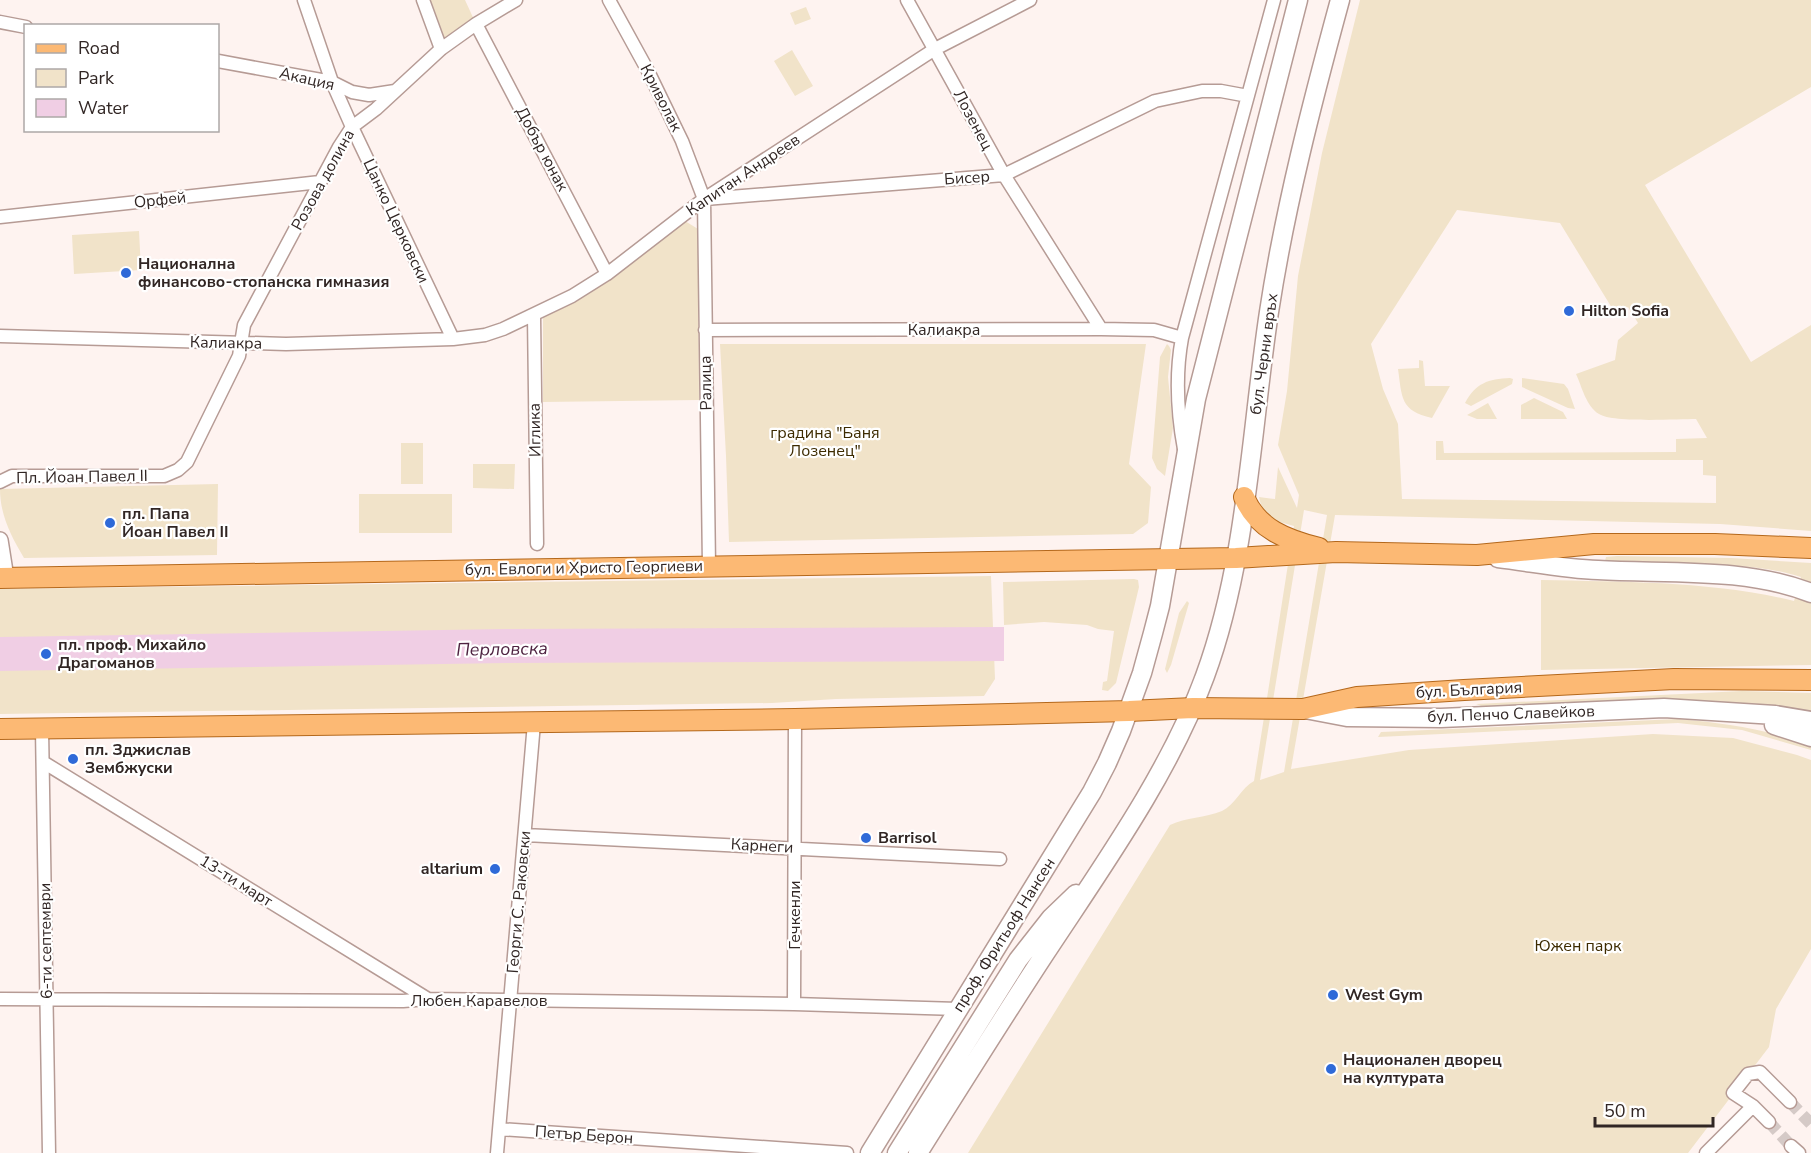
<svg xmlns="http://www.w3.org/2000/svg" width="1811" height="1153" font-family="'Nunito Sans',sans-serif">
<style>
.green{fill:#f1e3c9;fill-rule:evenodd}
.water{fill:#f0cee4}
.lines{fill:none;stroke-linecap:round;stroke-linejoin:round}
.minor-tunnel{stroke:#d5cac7;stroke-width:12;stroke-dasharray:12 6;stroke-linecap:butt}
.minor-casing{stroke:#b69b95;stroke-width:15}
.tertiary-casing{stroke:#b69b95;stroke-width:18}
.secondary-casing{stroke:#b69b95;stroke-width:21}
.primary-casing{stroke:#b4681c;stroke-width:22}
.minor{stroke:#fff;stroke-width:12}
.tertiary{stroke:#fff;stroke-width:15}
.secondary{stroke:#fff;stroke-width:18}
.primary{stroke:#fcb974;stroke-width:20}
.poi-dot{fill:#2f6ad8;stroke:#fff;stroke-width:2}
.labels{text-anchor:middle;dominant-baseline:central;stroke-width:4.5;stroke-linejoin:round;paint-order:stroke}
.street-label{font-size:16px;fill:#312624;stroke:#fff}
.poi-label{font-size:16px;font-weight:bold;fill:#312624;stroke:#fff;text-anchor:start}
.park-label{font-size:16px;fill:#3d2b00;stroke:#fff}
.water-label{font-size:18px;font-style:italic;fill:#4f2442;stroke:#fff}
</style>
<rect width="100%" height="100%" fill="#fef3f0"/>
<path class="green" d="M423,0H465L476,24L441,49Z
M1360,0H1811V87L1645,185L1751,362L1811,325V531L1720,524L1335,515L1291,769L1409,750L1653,734L1733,738L1797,755L1811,760V949L1776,1009L1769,1047L1688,1153H968L1170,825C1186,817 1205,818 1222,811C1235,805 1241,788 1254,781L1294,526C1275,520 1264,521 1259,497L1275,499L1278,467L1297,508L1299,495L1278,445L1287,391L1298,276L1322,153ZM1457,210L1560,223L1615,313L1628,307L1638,323L1618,340L1615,360L1576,374C1582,387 1586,406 1599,414C1612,423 1677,419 1696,419L1707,438L1676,439V452L1444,453L1443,441H1436V460H1703V475L1716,476V503L1402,499L1398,424L1383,389L1371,344ZM1304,510L1327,515L1284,772L1260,780Z
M806,7L811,19L795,25L790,13Z
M792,50L813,86L795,96L774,61Z
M685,221L698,229L699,400L543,402V317C595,291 639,256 685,221Z
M139,231L141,270L74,274L72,235Z
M720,344H1146L1129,464L1151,487L1148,523L1133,534L729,542L726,456Z
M1167,344L1169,346L1171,350L1168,377L1173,428L1165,476L1157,469L1152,458L1160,357Z
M1419,360L1423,361L1425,386H1450L1432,418C1400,411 1402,397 1398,369L1419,368Z
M1510,378L1513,379L1512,384L1471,406L1465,403C1476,383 1488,379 1510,378Z
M1522,378L1564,384L1568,389L1575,409L1568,408L1522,387Z
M1534,398L1563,412L1567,419H1521V405Z
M1488,403L1497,419H1477L1467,415Z
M401,443H423V484H401Z
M473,464H515L514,489L473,488Z
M218,484L217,555L24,558C11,536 0,515 0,489Z
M359,494H452V533H359Z
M1617,556L1731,558L1811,563V665L1541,670V580C1626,582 1712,581 1794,601L1801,577C1740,557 1669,570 1605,561L1606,557Z
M991,576L995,679L984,696L836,699L772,703L0,714V589Z
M1134,579L1138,580L1139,587L1116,683L1108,691L1102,690L1103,682L1107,681L1114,631L1098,629L1087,625L1044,622L1004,625L1003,582Z
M1187,601L1189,603L1171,665L1167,673L1165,669L1179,613Z
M1742,691L1811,693V719L1736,704L1712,702L1484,707L1476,704Z
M1678,719C1725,723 1766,729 1811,745V750L1742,730L1678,723L1378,737L1381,732Z"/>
<path class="water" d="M1004,627V661L506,663L0,671V637L505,629Z"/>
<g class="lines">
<path class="minor-tunnel" d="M1790,1102L1811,1124
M1769,1122L1791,1146"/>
<g class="minor-casing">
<path id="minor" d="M304,0L332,82L352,127L453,339
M423,0L441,49
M609,0L648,71L682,141L704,199L709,566
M907,0L1004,175L1101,329
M0,22L26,27
M476,24L607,274
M218,61L332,82L352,92L369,95L395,91
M705,199L1004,175L1155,101L1202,91H1221L1248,96
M0,217L320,182
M534,316L537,544
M705,330L1101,329L1154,330L1182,338
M0,336L286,344L453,339L485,335L503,329L572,296L607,274L704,199L935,49L1030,0
M1184,449C1177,411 1175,376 1182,338L1274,0
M0,482L12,476H164L178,470L187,462L239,356L244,325L339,147L352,127L376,109L441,49L476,24L516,0
M42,729L49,1153
M43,762L428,999
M525,835L1000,859
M0,999L403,1001L428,999L794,1004L958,1009
M794,1004L795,719
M1769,1122L1753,1106L1733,1093L1748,1074L1760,1072L1790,1102
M500,1129L847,1153
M1791,1146L1799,1153
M497,1153L534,723
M1706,1153L1753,1106"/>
</g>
<g class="tertiary-casing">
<path id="tertiary" d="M0,540L6,578"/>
</g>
<g class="secondary-casing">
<path id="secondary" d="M1498,558C1531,562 1565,569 1598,570C1668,574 1745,567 1811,593
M1305,709L1347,717L1441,718L1664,708L1775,715L1811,721
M1774,725L1811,737
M870,1153L1092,792L1107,763L1121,731L1142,673L1153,633L1160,606L1196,399L1298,0
M897,1153L1018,960L1051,918L1076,894
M918,1153C960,1086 1002,1019 1046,952C1102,867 1170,772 1205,676C1247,562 1251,431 1269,312C1285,207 1312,103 1340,0"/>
</g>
<g class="primary-casing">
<path id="primary" d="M1244,497C1257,529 1287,540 1319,548
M0,578L1236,558L1336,552L1477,555L1594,544H1715L1811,548
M0,729L795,719L1129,711L1193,708L1303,709L1357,697L1464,690L1674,679L1811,680"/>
</g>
<use href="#minor" class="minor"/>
<use href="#tertiary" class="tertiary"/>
<use href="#secondary" class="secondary"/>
<use href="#primary" class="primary"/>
</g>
<g class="poi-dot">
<circle cx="126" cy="273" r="6"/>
<circle cx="1569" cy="311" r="6"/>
<circle cx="110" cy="523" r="6"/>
<circle cx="46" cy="654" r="6"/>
<circle cx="73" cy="759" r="6"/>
<circle cx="866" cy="838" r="6"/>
<circle cx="495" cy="869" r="6"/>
<circle cx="1333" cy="995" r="6"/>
<circle cx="1331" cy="1069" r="6"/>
</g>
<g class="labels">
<g class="street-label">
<text transform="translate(307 79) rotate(13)">Акация</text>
<text transform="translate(661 98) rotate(63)">Криволак</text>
<text transform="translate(973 120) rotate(62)">Лозенец</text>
<text transform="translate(542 149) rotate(62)">Добър юнак</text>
<text transform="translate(743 175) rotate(-34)">Капитан Андреев</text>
<text transform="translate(967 178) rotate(-4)">Бисер</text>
<text transform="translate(323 180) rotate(-61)">Розова долина</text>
<text transform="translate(160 200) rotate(-6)">Орфей</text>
<text transform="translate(396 221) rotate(65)">Цанко Церковски</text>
<text x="944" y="330">Калиакра</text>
<text transform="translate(226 343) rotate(1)">Калиакра</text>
<text transform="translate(1264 354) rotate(-82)">бул. Черни връх</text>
<text transform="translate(706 383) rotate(-91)">Ралица</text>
<text transform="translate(535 430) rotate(-91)">Иглика</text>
<text transform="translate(82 477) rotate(-1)">Пл. Йоан Павел II</text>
<text transform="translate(584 568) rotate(-1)">бул. Евлоги и Христо Георгиеви</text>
<text transform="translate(1469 690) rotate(-3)">бул. България</text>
<text transform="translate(1511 714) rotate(-2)">бул. Пенчо Славейков</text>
<text transform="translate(762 846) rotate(3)">Карнеги</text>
<text transform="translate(236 881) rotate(32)">13-ти март</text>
<text transform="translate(519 902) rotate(-85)">Георги С. Раковски</text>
<text transform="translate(795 915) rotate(-90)">Гечкенли</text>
<text transform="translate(1004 935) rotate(-58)">проф. Фритьоф Нансен</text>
<text transform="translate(46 941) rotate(-91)">6-ти септември</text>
<text x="479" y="1001">Любен Каравелов</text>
<text transform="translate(584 1135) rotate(4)">Петър Берон</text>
</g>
<g class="poi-label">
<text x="138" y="264">Национална<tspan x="138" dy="18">финансово-стопанска гимназия</tspan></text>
<text x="1581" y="311">Hilton Sofia</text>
<text x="122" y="514">пл. Папа<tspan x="122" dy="18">Йоан Павел II</tspan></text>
<text x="58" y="645">пл. проф. Михайло<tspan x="58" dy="18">Драгоманов</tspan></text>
<text x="85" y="750">пл. Зджислав<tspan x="85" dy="18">Зембжуски</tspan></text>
<text x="878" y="838">Barrisol</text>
<text x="483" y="869" text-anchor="end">altarium</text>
<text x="1345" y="995">West Gym</text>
<text x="1343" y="1060">Национален дворец<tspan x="1343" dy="18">на културата</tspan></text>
</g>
<g class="park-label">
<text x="825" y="433">градина "Баня<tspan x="825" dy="18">Лозенец"</tspan></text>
<text x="1578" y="946">Южен парк</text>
</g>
<g class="water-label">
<text transform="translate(502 649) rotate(-1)">Перловска</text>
</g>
</g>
<rect x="24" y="24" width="195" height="108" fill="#ffffff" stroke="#ada8a7" stroke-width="1.5"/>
<rect x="36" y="44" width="30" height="9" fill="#fcb974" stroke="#ada8a7" stroke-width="1.5"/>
<text x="78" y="54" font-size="18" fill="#312624">Road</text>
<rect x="36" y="69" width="30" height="18" fill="#f1e3c9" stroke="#ada8a7" stroke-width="1.5"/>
<text x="78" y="84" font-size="18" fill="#312624">Park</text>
<rect x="36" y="99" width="30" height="18" fill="#f0cee4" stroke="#ada8a7" stroke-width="1.5"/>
<text x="78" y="114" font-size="18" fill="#312624">Water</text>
<path d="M1595 1117v9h118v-9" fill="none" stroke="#312624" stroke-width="3"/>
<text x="1604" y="1117" font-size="18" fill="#312624" stroke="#ffffff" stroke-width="4.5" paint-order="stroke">50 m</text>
</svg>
